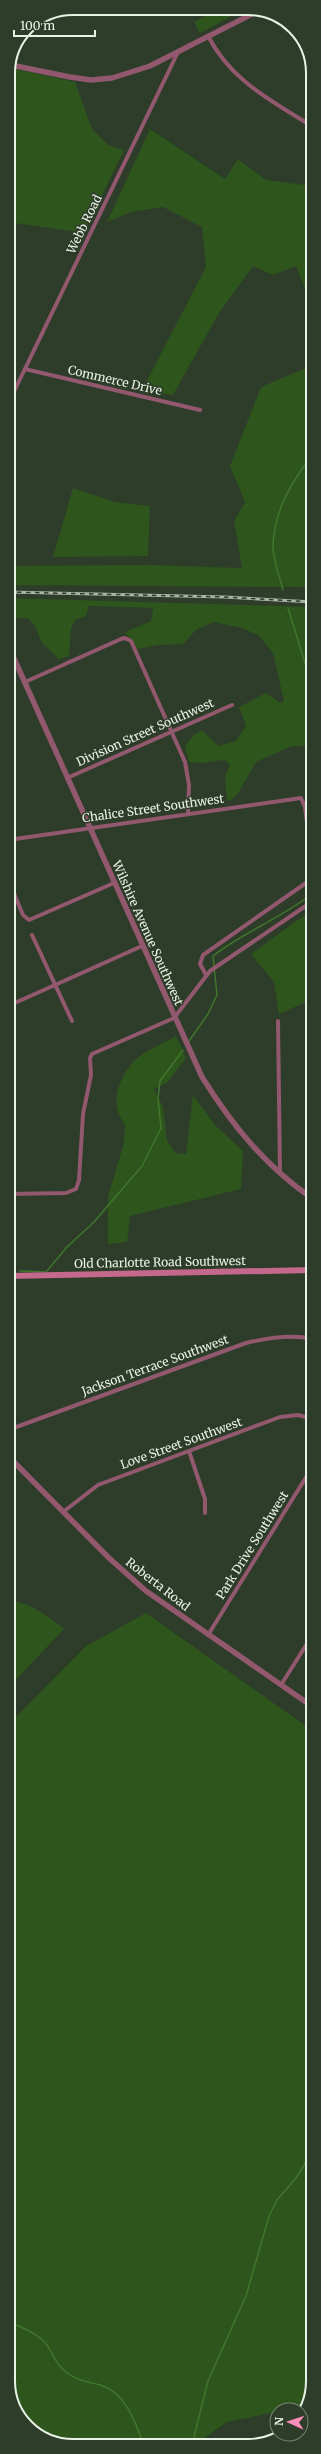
<svg xmlns="http://www.w3.org/2000/svg" width="321" height="2454" font-family="Merriweather,serif">
<style>
.green{fill:#2d551c}
.lines{fill:none;stroke-linecap:round;stroke-linejoin:round}
.stream{stroke:#41762c;stroke-width:1.5}
.minor{stroke:#92586e;stroke-width:4}
.tertiary{stroke:#92586e;stroke-width:5.5}
.secondary{stroke:#c4688c;stroke-width:6}
.rail-casing{stroke:#abb6a8;stroke-width:3}
.rail{stroke:#2e3c2a;stroke-width:1.5;stroke-dasharray:4.5;stroke-linecap:butt}
.labels{text-anchor:middle;dominant-baseline:central;stroke-width:3;stroke-linejoin:round;paint-order:stroke}
.street-label{font-size:12px;fill:#e9f2e6;stroke:#2e3c2a}
.rim{fill:none;stroke:#e9f2e6;stroke-width:2}
</style>
<rect width="100%" height="100%" fill="#2e3c2a"/>
<path class="green" d="M216,10H243L200,33L194,22Z
M10,68L75,82L92,129L108,145L124,150L84,233L8,222V73Z
M150,129L225,179L238,159L266,180L313,186V308L296,266L273,275L253,266L219,313L173,395L142,390L206,267L202,227L163,207L131,212L107,222Z
M313,365V573L306,587L8,585V566L148,565L242,568L234,521L245,502L230,466L261,387Z
M73,488L115,502L150,506L148,556L53,557Z
M8,598L313,607V752L310,746H292L256,762L237,795L227,802L225,776L230,765L224,760L201,763L189,762L185,746L194,735L202,730L218,746L236,741L246,726L239,707L266,693L280,703L284,701L273,653L258,635L242,628L213,622L196,630L183,644L158,645L138,649L125,632L151,621L153,608L89,606L86,616L75,620L71,629L69,656L59,659L42,643L35,626L28,618H8Z
M306,914L313,918V999L279,1014L274,982L251,954Z
M176,1036L186,1058L167,1083L154,1089L163,1107L167,1140L175,1153L186,1154L193,1095L215,1125L243,1151L241,1189L130,1216L127,1242L108,1244V1196L124,1143L125,1124C108,1105 119,1076 135,1060C146,1050 164,1043 176,1036Z
M8,1600C31,1603 47,1615 64,1629L8,1688Z
M146,1613L313,1731V2381L303,2407L277,2410V2412L227,2422L195,2445L57,2444L24,2424L8,2385V1725L86,1646Z"/>
<g class="lines">
<path class="stream" d="M283,590C279,576 274,562 273,548C273,512 292,481 313,454
M288,608L313,689
M189,1041L208,1014L217,995L213,956C243,932 282,918 313,893
M20,1271L46,1272L67,1247L94,1222L142,1166L161,1128L158,1099L160,1081L183,1050
M8,2321C21,2328 37,2332 47,2345C53,2354 56,2365 66,2372C76,2381 91,2382 103,2386C126,2394 136,2424 144,2445
M192,2445L208,2381L246,2296L269,2216L277,2200L296,2178L313,2151"/>
<path class="minor" d="M208,36C232,82 271,100 313,127
M25,369L200,410
M8,404L178,52
M25,682L121,639L125,638L131,641L185,762L189,785L188,813
M67,778L232,705
M8,840L301,798L305,807L313,869
M8,879L23,915L29,920L114,883
M32,935L72,1021
M206,975L200,964L203,955L313,878
M8,1006L142,946
M278,1021L280,1173
M8,1194L66,1193L76,1189L79,1180L83,1114L91,1075L90,1058L92,1054L174,1018L210,971L313,901
M8,1430L246,1343C267,1338 292,1334 313,1339
M189,1451L205,1499V1513
M63,1512L98,1485L280,1417L298,1415L313,1419
M208,1635L313,1466
M281,1685L313,1634"/>
<path class="tertiary" d="M11,65L70,77L91,80L112,78L150,66L260,10
M8,645L202,1077C232,1125 266,1167 313,1199
M8,1456L109,1558L146,1591L313,1707"/>
<path class="secondary" d="M8,1276L313,1270"/>
<g class="rail-casing">
<path id="rail" d="M8,592L225,597L313,602"/>
</g>
<use href="#rail" class="rail"/>
</g>
<g class="labels">
<g class="street-label">
<text transform="translate(84 224) rotate(-64)">Webb Road</text>
<text transform="translate(115 380) rotate(13)">Commerce Drive</text>
<text transform="translate(145 732) rotate(-24)">Division Street Southwest</text>
<text transform="translate(153 808) rotate(-8)">Chalice Street Southwest</text>
<text transform="translate(148 933) rotate(66)">Wilshire Avenue Southwest</text>
<text transform="translate(160 1262) rotate(-1)">Old Charlotte Road Southwest</text>
<text transform="translate(155 1365) rotate(-20)">Jackson Terrace Southwest</text>
<text transform="translate(181 1443) rotate(-20)">Love Street Southwest</text>
<text transform="translate(252 1545) rotate(-58)">Park Drive Southwest</text>
<text transform="translate(158 1584) rotate(38)">Roberta Road</text>
</g>
</g>
<path d="M0 0H321V2454H0ZM73 15H248A58 58 0 0 1 306 73V2381A58 58 0 0 1 248 2439H73A58 58 0 0 1 15 2381V73A58 58 0 0 1 73 15Z" fill="#2e3c2a" fill-rule="evenodd"/>
<path class="rim" d="M73 15H248A58 58 0 0 1 306 73V2381A58 58 0 0 1 248 2439H73A58 58 0 0 1 15 2381V73A58 58 0 0 1 73 15Z"/>
<g transform="translate(289 2422) rotate(273)"><circle r="19" fill="#2e3c2a" stroke="#798575"/>
<path d="M0-3L7 15L0 10L-7 15Z" fill="#ff8eba"/>
<text y="-6" font-size="11" font-weight="bold" text-anchor="middle" fill="#e9f2e6">N</text>
</g>
<path d="M14 30v6h81v-6" fill="none" stroke="#e9f2e6" stroke-width="2"/>
<text x="20" y="30" font-size="12" fill="#e9f2e6" stroke="#2e3c2a" stroke-width="3" paint-order="stroke">100 m</text>
</svg>
